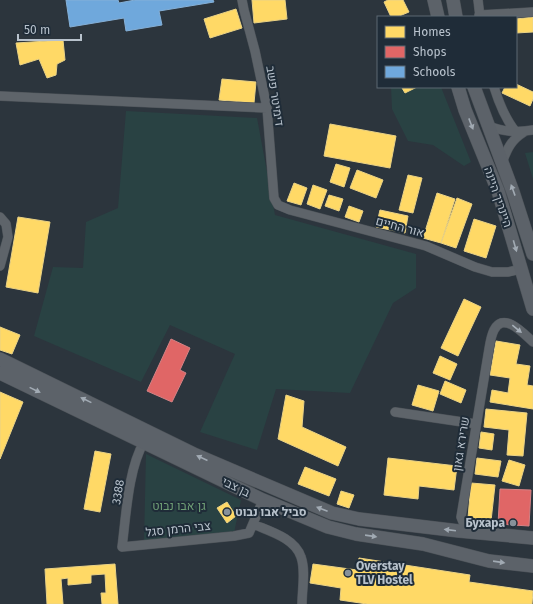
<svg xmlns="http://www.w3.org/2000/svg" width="533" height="604" font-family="'Fira Sans',Heebo,sans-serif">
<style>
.green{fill:#294243}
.homes{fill:#ffd966;stroke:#ead285}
.shops{fill:#e06666;stroke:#d48285}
.schools{fill:#6fa8dc;stroke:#85b0d7}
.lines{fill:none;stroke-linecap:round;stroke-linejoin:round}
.street-casing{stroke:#4b5157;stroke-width:10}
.secondary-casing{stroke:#4b5157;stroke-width:14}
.street{stroke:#5e646a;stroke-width:9}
.secondary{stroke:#5c6269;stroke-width:13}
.oneway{fill:#a1aab3}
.oneway2{fill:#a6afb8}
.poi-dot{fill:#87919a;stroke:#1f2c38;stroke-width:1.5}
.labels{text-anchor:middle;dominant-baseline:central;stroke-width:4;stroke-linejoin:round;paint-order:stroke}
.street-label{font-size:12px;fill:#b8c2cc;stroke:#1f2c38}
.park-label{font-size:12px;fill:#6f9e75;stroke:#1f2c38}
.poi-label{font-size:12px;font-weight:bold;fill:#b8c2cc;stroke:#1f2c38;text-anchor:start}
</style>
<rect width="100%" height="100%" fill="#2c353d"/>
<path class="green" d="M391,87H441L471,162L464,166L433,145L408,141L392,109Z
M126,111L257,118L275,215L416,254V288L393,303L350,393L276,389L257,450L200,432L235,354L170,325L141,382L34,336L53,267L83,268L86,222L118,208Z
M533,152V179L525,153Z
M146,454L241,500L234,533L144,542Z"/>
<path class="homes" d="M252,0H285L287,19L254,23Z
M388,0H403L409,12L397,17H391L384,2Z
M236,9L242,28L210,38L204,19Z
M533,17V32L516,33V19Z
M63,40L65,60L57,64L56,75L47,78L39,59L20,65L16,43Z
M222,79L256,82L254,103L219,100Z
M516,84L533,92V99L530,106L502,93L505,87H516Z
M404,87H417L405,93L402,88Z
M330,124L396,136L390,168L324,156Z
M336,164L350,168L344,187L330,182Z
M357,170L383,180L376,198L350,188Z
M408,175L422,178L413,213L399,210Z
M294,183L307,188L301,205L287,201Z
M313,185L327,190L320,209L307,204Z
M437,193L455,199L441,243L423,238Z
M329,195L343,199L339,211L325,206Z
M457,198L472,204L456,248L441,243Z
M349,206L363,211L359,222L345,217Z
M380,210L408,216L405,233L376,227Z
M18,217L50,222L38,293L6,287Z
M474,219L496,226L486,258L464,251Z
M464,299L481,307L458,356L441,348Z
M0,327L20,335L12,354L0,350Z
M496,341L520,345L516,364L530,366L527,385L533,386V409L490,402L492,390L508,393L510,378L490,375Z
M440,356L457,364L450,380L433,373Z
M445,381L466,390L461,403L440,394Z
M418,385L439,391L433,411L412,405Z
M0,392L23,402L0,459Z
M286,395L304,401L302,427L346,447L338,466L278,439Z
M486,409L527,413L523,456L507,455L509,430L484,427Z
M481,432L494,434L492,450L479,448Z
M95,451L111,454L100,512L84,509Z
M388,458L457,466L454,490L419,486L418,499L384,495Z
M477,458L501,461L498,477L475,474Z
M509,460L525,465L519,486L502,481Z
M305,467L336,479L329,496L298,484Z
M471,483L495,485L491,521L468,518Z
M341,491L354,495L349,508L337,504Z
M227,502L236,516L227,523L217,508Z
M359,558L470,575L469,582L533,591L532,604H367L340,600L341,588L310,583L313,564L357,570Z
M115,564L118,604H102L101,593H106L105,574L91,575V583L68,585V578L61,579L63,604H47L45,569Z"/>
<path class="shops" d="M171,339L190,348L180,370L186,373L172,402L147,391Z
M500,489L531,490L529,526L498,524Z"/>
<path class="schools" d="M66,0H118L119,3L135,0H213L214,2L159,11L162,25L126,31L124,18L70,27Z"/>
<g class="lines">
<g class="street-casing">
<path id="street" d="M242,0L244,10L255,51L267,108L274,198L278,205L290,210L426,246L475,267L492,272H508L521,269
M478,0L480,17
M479,15L533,12
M494,87C499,103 505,119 516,132
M0,96L267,108
M487,125C502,132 517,133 533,130
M502,163C507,149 511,140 524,132
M0,217L6,224L8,237L0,266
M395,412L476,424
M144,442C128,469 126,517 122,547L234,536L249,533L263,500
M253,524C269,531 295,538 301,557C306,571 302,589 302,604
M478,532L463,522L461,517L489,349C490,343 491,336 494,330C504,311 524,334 533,342"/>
</g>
<g class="secondary-casing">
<path id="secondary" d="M434,0L438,17
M453,0L456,17
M458,87L465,110L498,191L533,309
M474,87L513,192L533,254
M0,359L196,455L332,513L359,519L459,531L533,538
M0,373L263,500L328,527L356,534L423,544L489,561L533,566"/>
</g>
<use href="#street" class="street"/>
<use href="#secondary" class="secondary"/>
</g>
<defs><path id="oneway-solid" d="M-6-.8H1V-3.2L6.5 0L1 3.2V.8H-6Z"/></defs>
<g class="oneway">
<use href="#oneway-solid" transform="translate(471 124) rotate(69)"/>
<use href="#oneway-solid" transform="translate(513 190) rotate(-110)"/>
<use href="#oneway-solid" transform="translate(515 246) rotate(74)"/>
<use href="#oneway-solid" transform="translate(35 390) rotate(26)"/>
<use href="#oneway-solid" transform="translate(86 400) rotate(-154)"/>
<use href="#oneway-solid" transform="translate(202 458) rotate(-156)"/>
<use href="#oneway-solid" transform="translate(322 509) rotate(-159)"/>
<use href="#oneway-solid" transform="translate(450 530) rotate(-173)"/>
<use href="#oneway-solid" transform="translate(371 536) rotate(8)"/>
<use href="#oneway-solid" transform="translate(499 562) rotate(8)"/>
</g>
<use class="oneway2" href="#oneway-solid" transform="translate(517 329) rotate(39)"/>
<g class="poi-dot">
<circle cx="227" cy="512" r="4"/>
<circle cx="513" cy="523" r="4"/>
<circle cx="348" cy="573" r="4"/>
</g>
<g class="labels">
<g class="street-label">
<text transform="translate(275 96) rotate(81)">דימיטר פשב</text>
<text transform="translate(498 197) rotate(71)">היינריך היינה</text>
<text transform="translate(400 227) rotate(15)">אור החיים</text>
<text transform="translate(461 444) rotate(-81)">שרירא גאון</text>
<text transform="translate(236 487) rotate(26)">בן צבי</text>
<text transform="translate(118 492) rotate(-81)">3388</text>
<text transform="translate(178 529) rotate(-6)">צבי הרמן סגל</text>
</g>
<g class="park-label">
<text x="179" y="506">גן אבו נבוט</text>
</g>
<g class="poi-label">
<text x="235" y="512">סביל אבו נבוט</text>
<text x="505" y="523" text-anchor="end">Бухара</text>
<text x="356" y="566">Overstay<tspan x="356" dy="14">TLV Hostel</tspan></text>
</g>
</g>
<rect x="377" y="16" width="140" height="72" fill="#1f2c38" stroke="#5c6873"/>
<rect x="385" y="26" width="20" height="12" fill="#ffd966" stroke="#5c6873"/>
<text x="413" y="36" font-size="12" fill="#b8c2cc">Homes</text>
<rect x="385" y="46" width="20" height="12" fill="#e06666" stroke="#5c6873"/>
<text x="413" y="56" font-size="12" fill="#b8c2cc">Shops</text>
<rect x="385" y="66" width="20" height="12" fill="#6fa8dc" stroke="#5c6873"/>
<text x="413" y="76" font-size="12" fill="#b8c2cc">Schools</text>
<path d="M18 34v6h63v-6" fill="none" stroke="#b8c2cc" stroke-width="2"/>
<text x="24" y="34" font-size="12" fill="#b8c2cc" stroke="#1f2c38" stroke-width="3" paint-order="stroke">50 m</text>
</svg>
